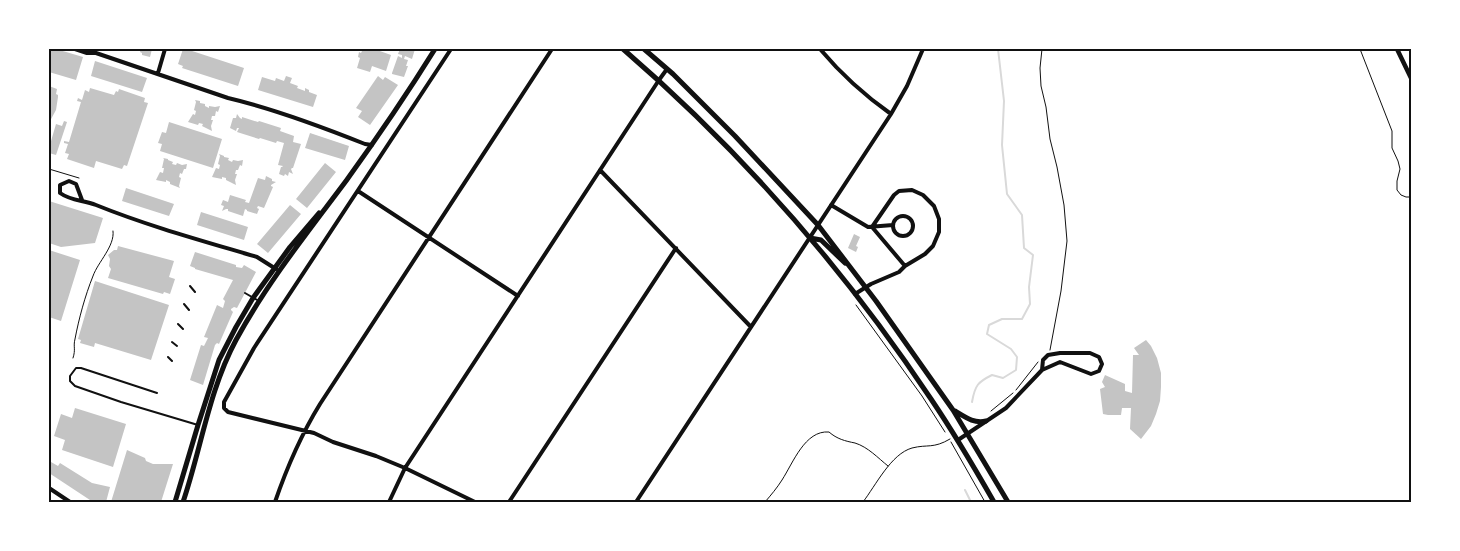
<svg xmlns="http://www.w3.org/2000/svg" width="1460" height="551" font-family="'Golos Text',sans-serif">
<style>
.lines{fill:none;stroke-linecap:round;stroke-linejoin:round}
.stream{stroke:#d9d9d9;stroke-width:2}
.building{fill:#c4c4c4}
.path{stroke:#111;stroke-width:1}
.service{stroke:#111;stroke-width:2}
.minor{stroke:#111;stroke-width:4}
.tertiary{stroke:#111;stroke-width:4.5}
.secondary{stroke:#111;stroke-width:5}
.neatline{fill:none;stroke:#111;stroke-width:2}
</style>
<rect width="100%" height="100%" fill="#fff"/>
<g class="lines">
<path class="stream" d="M972,402C975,385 978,382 992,375L1003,378L1016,370L1017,357L1011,349L987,334L989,325L1002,319H1022L1030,304L1029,287L1033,255L1024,248L1022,215L1007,194L1002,145L1004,101L998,49
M965,490L971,502"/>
</g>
<path class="building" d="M49,49H56L83,57L76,80L49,72Z
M141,49H152L150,57L142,55V53L140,52Z
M183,49H186L244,68L238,86L182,68L183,66L178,64Z
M363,49H377V50L391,55L386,71L372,66L370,72L357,68L360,58L358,57L359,52L361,53Z
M400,49H415L412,59L405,56L404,59L408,60L406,66H408L404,77L392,74V73L398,56L402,58V55L398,54Z
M95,61L147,78L142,92L91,76Z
M286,76L292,78L290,83L298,86L297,88L305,91V88L309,90V92L317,95L313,107L258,90L262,77L275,81L276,78L284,81Z
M378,76L383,80L385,77L398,85L370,125L358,117L362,111L356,108Z
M49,86L57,89L56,94L58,95V97L56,110L50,121L49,120Z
M90,88L114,95L116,91L118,92L119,89L145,98L144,102L148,103L127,166L124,165L122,169L96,161L94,168L67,159L69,154L65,153L68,144L64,143V141L69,142L81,102L77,101L78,98L82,100L85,90L89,92Z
M195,100L200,101V103L205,104V106L209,108V106L215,107L220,106L218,112L216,111L215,116H212L211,120H213L211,126L212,131L202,126L203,124L199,123L198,125L188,122L193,114L195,115L196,111L194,110L196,102Z
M237,114L240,118L242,119V117L258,122L259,121L281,128L280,131L294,136L293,142L301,144L293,168H292L291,169L293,174L289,172L288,176L285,174L284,176L279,174L281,167H282L283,166L278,165L284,143L277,141L276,143L260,138L259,139L237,132L239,128H237L236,131L230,128L233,118H236Z
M64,121L67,122L56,155L49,153V148L56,124L62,126Z
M169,122L222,139L213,168L160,151L162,144L158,143L162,132L166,133Z
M310,133L349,146L345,160L305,148Z
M219,154L224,156V157L229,158L228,160L232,162L233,160L238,161L243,160L242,166L240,165L238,170H236L235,174H237L235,180L236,185L226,180V178L222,177V179L212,177L216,168L219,169L220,165L218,164L220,156Z
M163,158L168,159V160L173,162L172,164L176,165L177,163L182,165L187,164L186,169H184L182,174L180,173L179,177L181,178L179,186L180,188L170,184V182L166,180V182L156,180L160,172L163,173L164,168H162L164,159Z
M325,163L336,172L307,208L296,199Z
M266,176L272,179V181L276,182L271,185V186L273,187L264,208L258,206L257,208L259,209L257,214L247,211V210L245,209L243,216L228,211V209H226L222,211L224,206L221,205L223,200L228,202L230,195L246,200L245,202L249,203L258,178L265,180Z
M126,188L174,204L169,216L122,201Z
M49,201L103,218L95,243L61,247L49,243Z
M290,205L301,214L268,253L257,244Z
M201,212L248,227L244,240L197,225Z
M854,234L860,237L856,246L858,247L856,252L848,248Z
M118,246L174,261L169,277L175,279L170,294L164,292L163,294L108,278L111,269L109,266L110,259L108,255L114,250H117Z
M49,250L80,260L61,321L49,317Z
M195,252L236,265V267L242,268L244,265L256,272L237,308L234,307L231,309V310L233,312L219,344L217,343L215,345L203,385L190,380L201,345L204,346L208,338L204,337L217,305L223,308L225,301L223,299L233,280L195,269V268L190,266Z
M95,281L169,305L151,360L95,343L94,347L80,343L81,340L78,339Z
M1146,340L1151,346L1157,358L1161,373V387L1160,401L1156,414L1151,426L1141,439L1130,429L1131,408H1122L1121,415H1108L1103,414L1100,389L1105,387L1102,382L1105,375L1125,384V391L1132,393L1133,355H1139L1134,348Z
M75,408L126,424L113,467L62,450L65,440L54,436L61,414L72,418Z
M127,450L145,458L146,461L153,464H173L161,502H111Z
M51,462L58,466L60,463L92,483L110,487L106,502H93L49,473V466Z"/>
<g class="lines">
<path class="path" d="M1042,49L1040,68L1041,86L1046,107L1050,139L1057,167L1064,205L1067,241L1061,291L1050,350
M1360,49L1392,131V148L1398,161L1400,169L1397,181V190L1401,195L1406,197H1411
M49,169L79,178
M1411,253V265
M856,305L922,396L945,432
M73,358C76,349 73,347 75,339C79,318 85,296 93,276C98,262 115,246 113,231
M1016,390L1038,362
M991,411L1013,393
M951,442L985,502
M765,502C771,495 777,488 782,480C793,463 805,430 829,432C837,439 845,441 855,443C868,447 878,458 888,466
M863,502C876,485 891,454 912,448C928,444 933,449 950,439"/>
<path class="service" d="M190,286L195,292
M245,293L259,301
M184,304L189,310
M178,324L183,329
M172,342L177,346
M168,357L172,361
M157,393L81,368H76L70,376V381L75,386L121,402L198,425"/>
<path class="minor" d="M75,49L87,53H96L228,98C275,109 320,126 365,144L372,145
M451,49L254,348L224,402V408L228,412L314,433L333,442L376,456L405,468L475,502
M820,49C841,74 864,95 891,114
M158,73L165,49
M600,170L751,327
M358,191L518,296
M82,200L76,184L69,181L60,185V193C71,201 83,200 96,205C148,226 203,241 257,257L276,269
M831,205L868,227L893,225
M893 226a10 10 0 1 1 20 0a10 10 0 1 1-20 0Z
M872,227L905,266
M855,294L871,284L899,272L905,266L925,254L933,246L939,232V219L934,206L923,195L912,190L899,191L894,195L872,227
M958,440L1006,408L1042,370L1060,362L1091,374L1099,371L1102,364L1099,357L1090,353H1060L1048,355L1043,360L1042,370
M49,488L70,502
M275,502C287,467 301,435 320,404L552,49
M389,502L405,468L659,80L667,69
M509,502L676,248
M636,502L891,114L907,86L923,49"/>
<path class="tertiary" d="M1397,49L1411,78"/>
<path class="secondary" d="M623,49C740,150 845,270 931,399C954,433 974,467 994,502
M644,49L673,74L735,136L818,225L876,301L953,410L1008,502
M810,238L821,240L845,263
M955,411C965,417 974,424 986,421
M175,502L198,425L219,360L236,327L253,298L290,247L319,213
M183,502C201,449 209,390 236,340C267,283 307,233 346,181C377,138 407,94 435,49"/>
</g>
<rect width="1460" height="551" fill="none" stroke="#ffffff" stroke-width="100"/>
<rect x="50" y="50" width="1360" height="451" class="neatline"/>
</svg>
